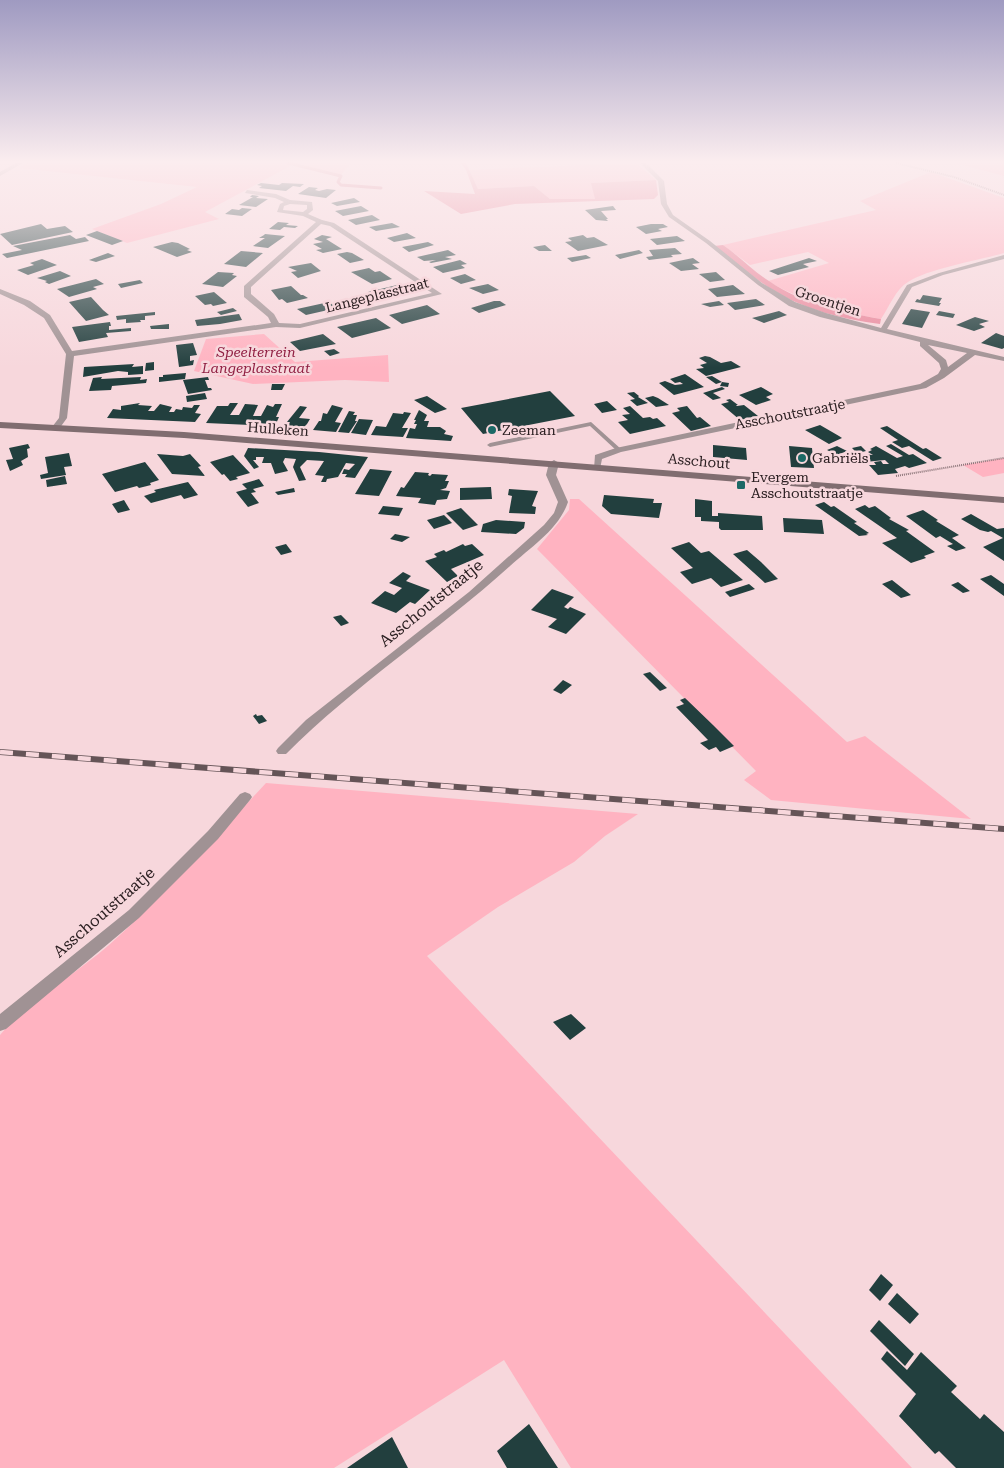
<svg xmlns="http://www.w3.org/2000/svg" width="1004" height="1468" font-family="'Roboto Serif',serif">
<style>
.green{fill:#ffb3c1}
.forest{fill:#e9889c}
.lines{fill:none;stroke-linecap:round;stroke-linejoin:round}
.stream{stroke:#d27387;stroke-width:3}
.building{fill:#223f3e}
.path{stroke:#8b7579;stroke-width:2;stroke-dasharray:1 1;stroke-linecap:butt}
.service{fill:#a09294;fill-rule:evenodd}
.minor{fill:#a09294;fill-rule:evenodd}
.secondary{fill:#806d70;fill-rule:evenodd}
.rail-casing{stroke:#655457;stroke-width:6}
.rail{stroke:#f7d7dc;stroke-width:4.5;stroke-dasharray:13;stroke-linecap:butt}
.poi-dot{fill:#1c6966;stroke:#f7d7dc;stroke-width:2}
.labels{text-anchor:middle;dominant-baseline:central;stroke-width:5;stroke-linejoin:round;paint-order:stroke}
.far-street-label{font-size:14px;fill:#2d2123;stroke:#f7d7dc}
.far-park-label{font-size:14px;font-style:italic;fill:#912043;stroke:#f7d7dc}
.far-poi-label{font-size:14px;fill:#2d2123;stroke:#f7d7dc;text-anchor:start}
.street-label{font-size:16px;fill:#2d2123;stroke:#f7d7dc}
</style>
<rect width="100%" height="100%" fill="#f7d7dc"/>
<path class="green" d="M27,163H351L339,177L292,165L205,212L219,219L127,243L92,229L161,204L197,187L19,168Z
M636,163L656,180L592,183L595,199H550L534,186L478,189L469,170Z
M955,163H1004V176Z
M931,172L1004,198V253C980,260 927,269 908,282C896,289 889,307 881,319C836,311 808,304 768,281L829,263L808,252L750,265L723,245L876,210L860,201Z
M264,334L295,362L388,355L389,382L345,380L253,384L194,371L206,339Z
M1004,458V473L983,477L963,465Z
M570,499H579L847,742L865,736L971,819L771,800L744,780L756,771L537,549L569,510Z
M266,783L638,814L605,836L574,862L498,907L427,956L912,1468H571L504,1360L334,1468H0V1035C27,1002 76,974 109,945C165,895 215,838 266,783Z"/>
<path class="forest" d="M461,163H466L478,189L534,186L550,199H595L591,183L656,180L658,195L654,199L515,204L461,214L424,191L475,194L466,170Z
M723,245C739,256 753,271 769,281C803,304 841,312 881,319L880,324C843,319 805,310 773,290C752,277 733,261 714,246Z"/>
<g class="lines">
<path class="stream" d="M288,163L341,176L338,182L341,185L381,188"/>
</g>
<path class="building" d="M261,183L279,185L282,183L304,184L300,187L293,186L286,191L259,188L262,186L257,185Z
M309,187L318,188L315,190L319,191L327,189L336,190L326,198L298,194Z
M252,195L259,196L256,198L268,199L256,207L239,205L253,197H250Z
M354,198L360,202L337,206L331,203Z
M361,206L369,211L343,216L335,211Z
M613,206L616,210L601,211L608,219H606L608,221L596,220L585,210Z
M242,208L252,209L242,216L225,214L232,209L239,210Z
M372,215L380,220L356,225L348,220Z
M278,222L289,223L286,225L298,226L295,228L284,227L280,230L269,229Z
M392,223L400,227L376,231L369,227Z
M41,224L47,229L65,226L73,232L12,245L0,234Z
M651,224H663L668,227L658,229L662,231L646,234L636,227Z
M97,231L123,241L112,245L86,235Z
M407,233L416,238L394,242L387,238Z
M70,235L76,239L85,237L89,241L7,258L2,254L22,250L13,246Z
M264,235L265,234L285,236L268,248L253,246L265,238H259Z
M322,235L332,237L326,239L342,249L323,253L316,250L322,249L313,244L323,242L314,239Z
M583,235L587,238L594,237L608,245L578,251L565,242L572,241L568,238Z
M677,236L685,241L657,245L650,239Z
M172,242L178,243L190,249L187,250L192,252L177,257L153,247Z
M428,242L434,245L409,252L402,247Z
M545,245L552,251H539L533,247Z
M675,248L682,254L671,255L673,257L649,260L646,257L653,256L649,250Z
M448,250L456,255L445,257L452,259L431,263L429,262L436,260L424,261L417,257Z
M639,250L643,253L620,259L615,255Z
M241,251L263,253L246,267L224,264Z
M347,252L352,253L364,260L350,263L337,254Z
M108,253L115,256L96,262L89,260Z
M586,255L591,258L572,262L567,258Z
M693,258L700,263L692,264L699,269L681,271L669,263Z
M809,258L817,261L803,264L809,267L778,275L769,271Z
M42,259L57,265L28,275L17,270L34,265L30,263Z
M460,260L467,264L461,265L465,268L443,273L433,267Z
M311,263L321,271L298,278L291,272L297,271L288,267Z
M369,268L375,272L380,271L392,279L372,284L351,272Z
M60,271L71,276L49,284L45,282L47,281L37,278Z
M218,272L234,273L232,275L237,276L223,287L202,284Z
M716,272L725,280L710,282L699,274Z
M465,274L476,280L461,284L450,278Z
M96,279L104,284L93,287L97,289L69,297L57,289Z
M140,280L143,283L121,288L118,284Z
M488,284L499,290L483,294L469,288Z
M397,285L406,291L378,298L368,292Z
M733,285L745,294L717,297L708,289Z
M291,286L301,295H303L308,298L287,303L282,299L279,300L271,290Z
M214,292L227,303L213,306L211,304L205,305L195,296Z
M923,295L942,298L939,303H941L939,306L915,302L917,299L920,300Z
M91,297L103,310L109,315L86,321L69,302Z
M756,299L765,305L735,310L727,303Z
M494,301H500L506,305L479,313L471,308Z
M719,301L724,305L710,307L701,304Z
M329,302L337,308L306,315L297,309Z
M427,305L440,314L402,324L389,315Z
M233,308L237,311L221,315L217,312Z
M911,309L930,312L922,328L902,324Z
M779,311L787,315L764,323L752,318Z
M939,311L955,314L953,318L936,315Z
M155,312V315L145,316V320H140L141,322L126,323V319L117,320L116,316Z
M239,314L242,320L220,324L197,326L195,320Z
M975,317L989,321L979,324L985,327L974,331L956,325Z
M376,318L391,328L352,338L337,327Z
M110,322L111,326H109V330L131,328V331L106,333L108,337L79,342L72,327Z
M169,324V329H151L150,326Z
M996,333L1004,336V348L1002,349L981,343Z
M323,334L336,344L300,351L290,342Z
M193,343L197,355L190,356V361L194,360L193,365L179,367L176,345Z
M334,349L340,353L330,356L324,351Z
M705,356L710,357L721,363L731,361L741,367L706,376L696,369L704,368L700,365L707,363L699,358Z
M154,362V370L145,371L146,363Z
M134,364L132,367L143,366V374L128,375V372L118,371L83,377L84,367Z
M186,373L185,379L159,382V377H163V375Z
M685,374L704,387L674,395L659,383L665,381L675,385L683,384L680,382L675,383L670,379Z
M712,376L722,382L729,383L728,387L720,386L722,382L716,384L706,377Z
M102,377L101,379L141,377L140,380L147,379L146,383L112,386L111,390L89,391L93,378Z
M208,377L209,380H205L208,388H211L212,390L188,394L183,380Z
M272,384H285L282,390H271Z
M722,387L725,389L713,393L721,398L713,400L703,393Z
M761,387L773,394L766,397L771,400L756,405L739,395Z
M550,391L575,416L483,434L461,408Z
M634,392L639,396L638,397L648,403L637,406L630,400L635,399L627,393Z
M205,393L207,399L187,402L186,396Z
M427,396L447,409L435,413L414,400Z
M653,396L658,398L669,405L656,407L645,398Z
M730,399L738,405H736L737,406L744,405L758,416L740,420L721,404L729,402L726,400Z
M607,401L617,410L602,413L594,404Z
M140,403L138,405L152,406L148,411H154L160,404L172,407L169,412H174L176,409L182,410L183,407L192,408L194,405H200L195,413L201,414L195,422L107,418L113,409L121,410V406Z
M230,403H238L230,415H239L245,404L258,405L253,416H261L267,405L273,407L275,404H282L276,417H279L275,426L206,423L217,406H228Z
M332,405L343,408L335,422L341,423L336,432L313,430L319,421H321L323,413L327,414Z
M300,406L307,407L299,418L310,419L307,424L303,428L287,427L290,422H287Z
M630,406L643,418L650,417L653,419L657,418L666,426L630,434L618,422L628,420L622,415L630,414L623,408Z
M687,406L697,418L700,417L711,426L691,431L672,413L680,411L677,408Z
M419,410L427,415L424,421H429L427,427H440L446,431L444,434L453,436L451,441L406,438L410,428L415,429L417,424H414L416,420H414Z
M349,411L355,412L353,415H357L355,421H357L349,433L338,432Z
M404,412L411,413L402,428H408L403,437L371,435L376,426L386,427L393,413L403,414Z
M359,419L373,420L366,435L351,433Z
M820,425L839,436L842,438L829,444L805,430Z
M887,426L923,449L926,448L942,458L933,461L909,446L902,448L892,442L898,440L880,428Z
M28,444L30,448L27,449L28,457L21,461L23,465L10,471L6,460L13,459L9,448Z
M891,444L909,455L913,454L927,463L909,468L905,466L895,469L898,473L878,475L869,465H876L874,462L881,461L883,464H889L885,460L865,462L860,454L873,455L868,452L872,450L870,449L876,446L897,458L903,456L886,446Z
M713,445L746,448L747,460L713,457Z
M789,446L812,448L814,468L791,467Z
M837,446L847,451L837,455L827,450Z
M861,446L866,451L854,454L851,452L855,451L852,448Z
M248,448L319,452L368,457L355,478L345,477L347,474H342L344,469L349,470L355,464L346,463L338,477L327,479L326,482H321L324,476L315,475L324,461L307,460L300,467L306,480L299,481L293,467L296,459L285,458L283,462L288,471L275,474L271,463H262L264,457H256V460H253L259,467L254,469L244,456Z
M69,453L72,466L64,467L66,475L41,479L40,475L48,473L45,457Z
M157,454L183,456L190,454L201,466L198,467L205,476L172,474Z
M233,455L250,473L236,477L238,479L230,481L224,474L222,475L210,462Z
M145,462L159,480L150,483L151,485L139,488L137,486L115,492L102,474Z
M370,469L392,471L379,496L355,494Z
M415,472L429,473L428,475L430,476L432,474L448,475L445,481H449L446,488L440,490L450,491L447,499L437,500L435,505L418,503L421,498L396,496L401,487L404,488Z
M65,476L67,484L47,487L46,480Z
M259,479L264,486L253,489L256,492L251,493L259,503L248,507L236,492L247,489L242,484Z
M188,482L198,495L184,499L181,495L151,503L144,496L156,492L154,490Z
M491,487L492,499L460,500V488Z
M294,488L295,492L278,495L275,492Z
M509,489L538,491L532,506L536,507L535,514L509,513L512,496L508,495Z
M604,495L654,499L653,503H662L659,518L611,514L602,506Z
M695,499L712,501V516H718V513L762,516L763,530H721L719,528V522L701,521V517H695Z
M124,500L130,510L118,513L112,504Z
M824,502L831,507L834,506L857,522L854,523L869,533L866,534L868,535L859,536L815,505Z
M865,505L869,508L875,506L891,518L889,519L909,530L906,531L935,552L924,556L926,558L911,563L882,543L897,538L855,509Z
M383,506L403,508L399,516L378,514Z
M461,508L478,525L463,530L446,513Z
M923,510L938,520L936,521L959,535L952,538L966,548L956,551L947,546L953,544L940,536L936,538L906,516Z
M971,514L997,529L1004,528V561L983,547L1003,538L991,531L988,532L980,530L961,519Z
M444,515L452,523L434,529L427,520Z
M783,518L822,520L824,534L784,532Z
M496,520L525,522L524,528L516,534L481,532L483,524Z
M395,534L410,537L402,542L390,539Z
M689,542L701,553L709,551L743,580L721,587L711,578L692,584L680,572L693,568L671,548Z
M286,544L292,552L281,555L275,547Z
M463,544L465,546L472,544L484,555L451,569L458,576L447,582L425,561L437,557L434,554L444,550L446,552Z
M747,550L761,562L778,579L765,583L733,554Z
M403,572L411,576L406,581L430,590L415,604L410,602L396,613L371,603L385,591L394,595L402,588L389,583Z
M991,575L1004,584V596L980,579Z
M892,580L911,595L901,598L882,584Z
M958,582L970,591L963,593L951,585Z
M749,584L755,589L730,597L725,592Z
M552,589L574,597L564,607L568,609L570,607L586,614L566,634L548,627L557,619L531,610Z
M341,615L349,623L341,626L333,617Z
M650,672L667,688L660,691L643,674Z
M563,680L572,685L561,694L553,690Z
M685,698L713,725L734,746L720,752L716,747L709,750L700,743L708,740L676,707L684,704L680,700Z
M256,714L257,716L262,715L267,721L259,724L253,716Z
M571,1014L586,1028L570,1040L553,1022Z
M881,1274L893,1285L880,1301L869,1290Z
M897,1293L919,1314L910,1324L888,1304Z
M879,1320L914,1354L905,1366L870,1331Z
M887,1351L907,1370L921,1352L957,1386L951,1392L980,1419L984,1414L1004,1432V1468H956L939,1451L935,1454L899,1416L916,1394L881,1359Z
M529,1424L558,1468H507L497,1451Z
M392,1437L408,1468H347Z"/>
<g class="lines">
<path class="path" d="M896,163L954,177L1004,195
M896,476L1004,458"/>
<path class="service" d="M591,422L621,449V451H617L590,426L490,447L487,445L490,443Z"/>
<path class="minor" d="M16,163H23L0,176V172Z
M640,163H646L664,181L667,204L673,215L710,241L762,283L795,302L826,313L881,328L907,285L939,273L1004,255V259L943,275L912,287L887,329L1004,357V361L975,355L944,378L926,388L621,452L602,459L600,469H594L595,455L616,448L920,384L938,374L941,369L939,363L920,346V342L820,317L789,306L758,285L706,243L669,217L661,204L658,181ZM928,345L967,353L948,367L946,360Z
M247,190L276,194L290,200L312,202L313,210L308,214L322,220L334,223L442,294L300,328L276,327L74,356L67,418L59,429H53L52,427L59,418L66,354L44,318L24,305L0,294V289L30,301L50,315L72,351L271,323L268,317L244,297V286L316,222L303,216L277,212L280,204L284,202L275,198L245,193ZM290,204L307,205V209L303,212L283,210L284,206ZM321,224L330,226L432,293L300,324L279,323L274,314L251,294V287Z
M554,460L559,463L556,475L568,502C559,529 531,547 510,566C438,631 355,685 286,754H278L276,751L278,748L306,720L469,592L544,525L554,513L558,502L546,475L549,463Z
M245,792L250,794L252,797L250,800L218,839L139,918L6,1029L0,1031V1014L129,910L208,831L240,794Z"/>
<path class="secondary" d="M0,422L184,432L1004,497V503L184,438L0,428Z"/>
<g class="rail-casing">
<path id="rail" d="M0,752L1004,829"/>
</g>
<use href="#rail" class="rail"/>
</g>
<linearGradient id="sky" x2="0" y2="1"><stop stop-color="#9f9ac1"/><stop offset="0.44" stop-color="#fbedef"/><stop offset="1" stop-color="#fbedef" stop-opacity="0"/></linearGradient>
<rect width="1004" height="368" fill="url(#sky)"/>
<g class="poi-dot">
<circle cx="492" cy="430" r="5"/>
<circle cx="802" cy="458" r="5"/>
<rect x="736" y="480" width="10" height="10" rx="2.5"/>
</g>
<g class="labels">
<g class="far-street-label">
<text transform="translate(377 295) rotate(-14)">Langeplasstraat</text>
<text transform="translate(828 301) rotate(18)">Groentjen</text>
<text transform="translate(790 414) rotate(-11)">Asschoutstraatje</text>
<text transform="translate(278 429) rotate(4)">Hulleken</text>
<text transform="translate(699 461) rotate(5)">Asschout</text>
</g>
<g class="far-park-label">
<text x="256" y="352">Speelterrein<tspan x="256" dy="16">Langeplasstraat</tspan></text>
</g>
<g class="far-poi-label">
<text x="502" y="430">Zeeman</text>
<text x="812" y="458">Gabriëls</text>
<text x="751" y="477">Evergem<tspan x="751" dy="16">Asschoutstraatje</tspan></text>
</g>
<g class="street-label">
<text transform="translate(431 603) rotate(-39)">Asschoutstraatje</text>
<text transform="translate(104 912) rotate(-41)">Asschoutstraatje</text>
</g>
</g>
</svg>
